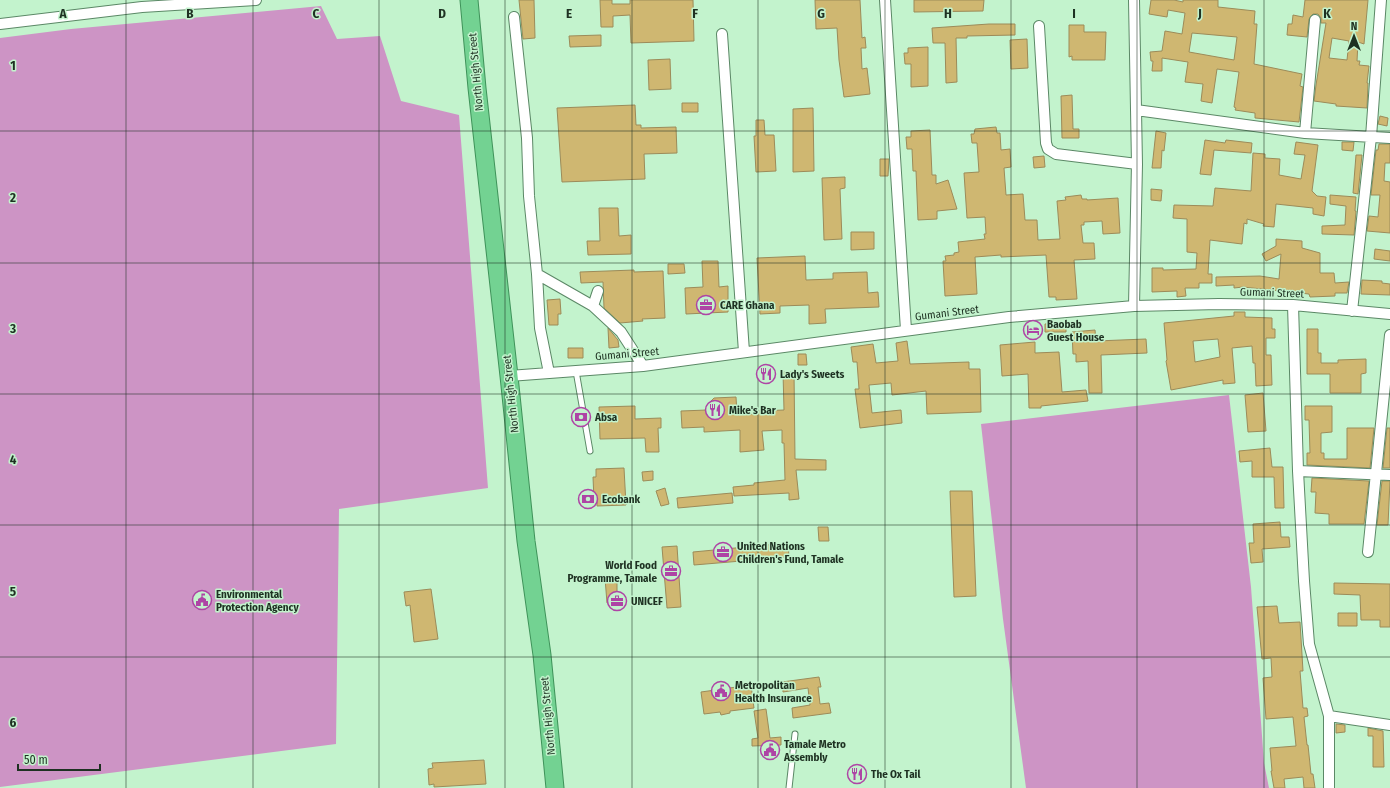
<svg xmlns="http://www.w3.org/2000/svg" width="1390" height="788" font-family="'Fira Sans Condensed',sans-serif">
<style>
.forest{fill:#cd94c5}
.building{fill:#cfb771;stroke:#9c8b59;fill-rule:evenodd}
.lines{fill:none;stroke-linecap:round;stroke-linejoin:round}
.service-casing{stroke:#5b8866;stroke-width:7}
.minor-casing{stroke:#5b8866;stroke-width:12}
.trunk-casing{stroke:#3e9259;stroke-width:19}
.service{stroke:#fff;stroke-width:5}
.minor{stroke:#fff;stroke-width:10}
.trunk{stroke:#73d292;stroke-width:17}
.grid{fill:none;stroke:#1e3122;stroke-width:1;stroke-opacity:0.55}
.labels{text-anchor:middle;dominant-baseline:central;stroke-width:3;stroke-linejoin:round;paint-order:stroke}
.street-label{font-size:11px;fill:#1e3122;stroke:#c3f3cd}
.poi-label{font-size:11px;font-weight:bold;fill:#1e3122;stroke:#c3f3cd;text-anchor:start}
.grid-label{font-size:13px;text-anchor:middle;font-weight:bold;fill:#1e3122;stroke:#c3f3cd;stroke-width:3;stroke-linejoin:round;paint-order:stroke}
</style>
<rect width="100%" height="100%" fill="#c3f3cd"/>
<path class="forest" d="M321,6L337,39L380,36L401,101L459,115L488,488L339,509L336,744L0,787V38L71,29Z
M1229,395L1251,587L1264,763L1269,788H1026L1003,619L981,424Z"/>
<path class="building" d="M519,0H534L535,38L523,39Z
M600,0H612V4H630V0H693L694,41L631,43L630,15L613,16V27H601Z
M815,0H860L862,38L865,37L866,48H861L862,69L867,68L870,94L844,97L839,60L837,28L816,29Z
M914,0H984L983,11L914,12Z
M1151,0H1174L1183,2V0H1218V7L1255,11L1254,24H1257L1254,64L1302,74L1300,86L1303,87L1299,122L1255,118V113L1235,110L1236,108L1234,107L1239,72L1217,69L1212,103L1201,101L1203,84L1185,82L1188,62L1162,58V71H1152L1153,61H1151L1150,52L1162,51L1165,31L1182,34L1185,13L1168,10L1167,17L1149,14ZM1192,33L1237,37L1234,60L1189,52Z
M1305,0H1368L1364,44L1358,42L1357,61H1360L1359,65L1369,66L1367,83H1368L1367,108L1336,106V104L1314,101L1316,85L1326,23H1321V18L1318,14H1313L1309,19L1307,37L1287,35L1288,24H1292L1293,15L1303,17ZM1332,38L1349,41L1347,60L1329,58Z
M989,24H1015V35L967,36V38H956L957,82L946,83L945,43H933L932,28Z
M1069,25H1084V32H1106L1105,60H1072V56L1069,57Z
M601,35V46L570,47L569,36Z
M1027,39L1028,68L1011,69L1010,40Z
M928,47V86L911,87V64H905L904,53H908V48Z
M670,59L671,89L649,90L648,60Z
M1072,95L1073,129H1079V138H1062L1061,96Z
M682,103H698V112H682Z
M635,105L636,125H641V128L676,127L677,153L644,154L645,179L562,182L557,108Z
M813,108L814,171L793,172V109Z
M1380,116L1388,118L1387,126L1378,124Z
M756,120H764L765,135H774L776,171L756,172L754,136H756Z
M996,127L997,133H1000L1001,150L1010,149L1011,167L1004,168L1006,195L1023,194L1025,220H1037L1038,240L1060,239L1057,201L1066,200L1065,197L1081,195L1082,199H1087V200L1118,198L1120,233L1103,234L1102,221L1084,222V225H1081L1083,243H1094L1095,259L1074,260L1077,299L1056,300V297H1049L1046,255L1001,257V255L975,257L977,294L945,296L943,261H946L945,256L954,255V253L959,252L958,242L985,239L984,234H986L985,217L967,218L964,173L979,172L977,143H972L971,134H974L975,129Z
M930,130L932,175H936V184L948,180L957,209L937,211V219L918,220L916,171H913L912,149H907L906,137H911V131Z
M1156,131L1166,133L1164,151L1162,150L1161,168H1152Z
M1205,140L1225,143L1226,140L1252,143L1251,153L1214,150L1211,175L1200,174Z
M1296,142L1318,145L1312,191L1317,196L1326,197L1324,216L1313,214V208L1276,204L1274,227L1263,226L1264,224L1247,219V224L1244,223L1242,244L1210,240L1208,274H1212V283H1199V288H1185L1186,296L1177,297V291L1152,292V268H1163V270L1196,269L1197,253L1187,252V219L1173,218L1174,205L1213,206L1215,188L1251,191L1253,153L1265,154V158L1280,159L1279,175L1301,179L1305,155L1294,154Z
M1342,142H1354L1353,151L1342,150Z
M1379,144H1390V163H1385L1384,181L1390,182V233L1367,231L1369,216L1378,217L1380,195H1371L1376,150H1378Z
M1356,155H1362L1358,194L1353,193Z
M1044,156L1045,167L1034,168L1033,157Z
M880,159H889L888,176H880Z
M845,177V188L840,189L842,239L824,240L822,178Z
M1151,189L1162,190L1161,201L1151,200Z
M1330,195L1356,197L1355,211H1356L1354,235L1322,234V226L1345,225L1346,206L1330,204Z
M599,208H618L619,236L631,235V254L588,255L587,241H600Z
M851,232H874V249L851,250Z
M1276,239L1302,241V248L1320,253V273H1334L1335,283L1349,282L1347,293H1335V296L1310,297L1309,294L1243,287L1234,288V285L1216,286V277L1260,276L1279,279L1281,254L1266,261L1262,254L1276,246Z
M1375,249L1390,251V261L1374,259Z
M805,256L806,280L833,279V273L867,272L868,293L878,292L879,307L825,309L826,323L809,324V305L780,306V313L760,314L757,258Z
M702,261H718L719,287L728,286V312L686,314L685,288L703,287Z
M668,264H684L685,273L668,274Z
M634,270V272L663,271L665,318L642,319L643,321L620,323L604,308L603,282L581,283L580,272Z
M1362,280L1382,281V283L1390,284V295L1361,294Z
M560,299L561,314H558V325H549L547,300Z
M1234,312H1245V317L1272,318V329H1275V338H1266V355H1271L1272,385L1256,386L1255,363H1253L1252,346L1232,348L1235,383L1223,384V380L1171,390L1166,361L1167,360L1164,323L1234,316ZM1218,339L1220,357L1195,362L1193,341Z
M1066,323V332H1045V324Z
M608,328L618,340L619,347L609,348Z
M1307,329H1318V353H1321V363H1338V360L1366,359V373L1361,374V393H1330V374H1307Z
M1095,330L1096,341L1146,339L1147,353L1101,355L1102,393H1089L1088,361L1076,362V354H1073L1072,332Z
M907,341L910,364L969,362V369H980L981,412L927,414L926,391L892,395L891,383L869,385L872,413L901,410L902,423L860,428L855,389H859L857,362H853L851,347L873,344L876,363L898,361L896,343Z
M1035,342V353L1059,352L1062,392L1086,390L1088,401L1041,406V408H1029L1028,374L1002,376L1000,345Z
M568,348H583V358H568Z
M798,354H806L807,365H798Z
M783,372H794L795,459L826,460V470H796L799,499L789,500V493L734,496L733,487L754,485V483L785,480L784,443H782V430L762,431L764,450L740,452V430L704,432V427L682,428L681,411L707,410V405L714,398L736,397L737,414H758L757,411L784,410Z
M1263,393L1266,431L1248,432L1245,395Z
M635,406V419L661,418V428H658L659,452H646L645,438L600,439L599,407Z
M1305,406H1332V432L1321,433V453H1324V459H1347V428H1374L1370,468L1307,465V453H1310L1309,420H1305Z
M1387,428H1390V468H1383Z
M1270,448L1272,467H1283L1284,508H1275L1274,477H1252V461L1240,462L1239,451Z
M624,468L626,505L597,506V499L594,500L593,477H596V469Z
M653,471V480L643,481L642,472Z
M1312,478L1369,481L1364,524H1329V514L1315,513L1316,492H1311Z
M1382,481H1390L1388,525H1377Z
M665,488L669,504L661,506L656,491Z
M950,491H972L976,596L954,597Z
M732,493L733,503L678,508L677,498Z
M1280,522L1281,537H1289L1290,547L1262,549L1263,562L1251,563L1249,543H1254L1253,524Z
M818,527H828L829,541H819Z
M788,543L789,557L694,565L693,552Z
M677,546L681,607L667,608L662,547Z
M615,577V581H617V603H607L605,578Z
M1334,583L1390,584V627H1380V620H1361L1360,595L1334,594Z
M431,589L438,639L414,642L410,605L406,606L404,592Z
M1277,606L1279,623L1300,622L1303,671H1300L1303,708H1307L1308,716L1304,717L1307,745H1308L1311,774H1313L1315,788H1304L1303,777L1284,779L1285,788H1274L1271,771H1272L1270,748L1296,746L1293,717L1266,719L1263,678L1272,677L1271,658L1262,659L1257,607Z
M1338,613H1357V626H1338Z
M819,677L821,687H818L820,704L829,703L831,713L793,718L792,708L810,705L808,688L783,692L782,682Z
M751,685L754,708L730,711V713L721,715L720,712L704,714L701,692Z
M766,709L770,738L781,737V745L752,746V739L758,738L754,711Z
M1336,724L1345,725V732L1336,733Z
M1368,728L1383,731L1384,767H1373V736H1368Z
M484,760L486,784L434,787V784L429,785L428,769L433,768L432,763Z"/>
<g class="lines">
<g class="service-casing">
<path id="service" d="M576,371L590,451
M789,788L795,734"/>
</g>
<g class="minor-casing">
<path id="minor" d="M885,0L906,330
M514,17L527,138L529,196L537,274L593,306L621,332L643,366
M0,24L142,7L256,0
M1039,26L1046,143L1048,149L1056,154L1137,164
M722,34L744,352
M1136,110L1305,133L1390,138
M1305,133L1315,20
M537,274L540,328L549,373
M1293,305L1298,471L1304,581L1309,644L1329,716V788
M593,306L598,291
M1134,306L1137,164L1134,0
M1352,311L1371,137L1381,0
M509,376L643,366L1009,317L1134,306L1219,304L1293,305L1390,314
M1298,471L1390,475
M1368,552L1390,335
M1329,716L1390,725"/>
</g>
<g class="trunk-casing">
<path id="trunk" d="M469,0L477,88L509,376L526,541L542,655L555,788"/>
</g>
<use href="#service" class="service"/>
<use href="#minor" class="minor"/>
<use href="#trunk" class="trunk"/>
</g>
<path class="grid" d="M126,0V788M253,0V788M379,0V788M505,0V788M632,0V788M758,0V788M885,0V788M1011,0V788M1137,0V788M1264,0V788M0,131H1390M0,263H1390M0,394H1390M0,525H1390M0,657H1390"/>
<defs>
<g id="office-ring" transform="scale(1)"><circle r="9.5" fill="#c3f3cd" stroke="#ae44a5" stroke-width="1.5"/><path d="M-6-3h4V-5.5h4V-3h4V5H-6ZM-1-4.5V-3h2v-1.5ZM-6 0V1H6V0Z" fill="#ae44a5"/></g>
<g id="hotel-ring" transform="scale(1)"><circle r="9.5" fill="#c3f3cd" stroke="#ae44a5" stroke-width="1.5"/><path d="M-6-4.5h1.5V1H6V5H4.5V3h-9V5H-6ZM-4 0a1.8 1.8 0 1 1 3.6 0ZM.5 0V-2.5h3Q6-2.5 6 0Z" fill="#ae44a5"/></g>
<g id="restaurant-ring" transform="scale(1)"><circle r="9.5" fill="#c3f3cd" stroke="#ae44a5" stroke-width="1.5"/><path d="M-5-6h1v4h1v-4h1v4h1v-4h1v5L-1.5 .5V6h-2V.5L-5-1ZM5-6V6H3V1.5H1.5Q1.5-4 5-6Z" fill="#ae44a5"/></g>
<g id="bank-ring" transform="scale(1)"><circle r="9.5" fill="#c3f3cd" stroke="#ae44a5" stroke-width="1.5"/><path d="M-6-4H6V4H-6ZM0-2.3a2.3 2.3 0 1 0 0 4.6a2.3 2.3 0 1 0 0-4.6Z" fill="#ae44a5"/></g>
<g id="civic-ring" transform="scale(1)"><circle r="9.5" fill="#c3f3cd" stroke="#ae44a5" stroke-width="1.5"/><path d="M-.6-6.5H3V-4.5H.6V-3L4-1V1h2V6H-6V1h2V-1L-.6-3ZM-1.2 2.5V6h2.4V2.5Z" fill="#ae44a5"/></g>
</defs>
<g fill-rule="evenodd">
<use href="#office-ring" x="706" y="305"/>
<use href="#hotel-ring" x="1033" y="330"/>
<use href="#restaurant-ring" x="766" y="374"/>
<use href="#restaurant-ring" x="715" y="410"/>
<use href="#bank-ring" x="581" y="417"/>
<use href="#bank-ring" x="588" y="499"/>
<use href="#office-ring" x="723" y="552"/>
<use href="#office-ring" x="671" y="571"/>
<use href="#civic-ring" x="202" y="600"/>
<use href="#office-ring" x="617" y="601"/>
<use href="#civic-ring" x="721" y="691"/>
<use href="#civic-ring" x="770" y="750"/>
<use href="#restaurant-ring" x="857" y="774"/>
</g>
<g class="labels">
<g class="street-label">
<text transform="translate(476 72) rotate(-95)">North High Street</text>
<text transform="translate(1272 293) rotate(2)">Gumani Street</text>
<text transform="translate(947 313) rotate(-7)">Gumani Street</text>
<text transform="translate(627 354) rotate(-5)">Gumani Street</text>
<text transform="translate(511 394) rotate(-96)">North High Street</text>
<text transform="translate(548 716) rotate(-95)">North High Street</text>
</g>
<g class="poi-label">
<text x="720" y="305">CARE Ghana</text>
<text x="1047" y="324">Baobab<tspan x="1047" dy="13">Guest House</tspan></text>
<text x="780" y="374">Lady's Sweets</text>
<text x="729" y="410">Mike's Bar</text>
<text x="595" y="417">Absa</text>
<text x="602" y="499">Ecobank</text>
<text x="737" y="546">United Nations<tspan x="737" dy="13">Children's Fund, Tamale</tspan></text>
<text x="657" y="565" text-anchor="end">World Food<tspan x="657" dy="13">Programme, Tamale</tspan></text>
<text x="216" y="594">Environmental<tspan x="216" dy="13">Protection Agency</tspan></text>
<text x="631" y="601">UNICEF</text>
<text x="735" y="685">Metropolitan<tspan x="735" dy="13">Health Insurance</tspan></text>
<text x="784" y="744">Tamale Metro<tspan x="784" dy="13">Assembly</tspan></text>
<text x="871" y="774">The Ox Tail</text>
</g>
</g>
<g class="grid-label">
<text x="63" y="18">A</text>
<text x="190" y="18">B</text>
<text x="316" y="18">C</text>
<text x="442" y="18">D</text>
<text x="569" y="18">E</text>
<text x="695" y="18">F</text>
<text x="821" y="18">G</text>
<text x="948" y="18">H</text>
<text x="1074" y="18">I</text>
<text x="1200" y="18">J</text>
<text x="1327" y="18">K</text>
<text x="13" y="70">1</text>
<text x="13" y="202">2</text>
<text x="13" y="333">3</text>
<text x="13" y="464">4</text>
<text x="13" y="596">5</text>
<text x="13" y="727">6</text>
</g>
<g transform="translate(1354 36)" stroke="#c3f3cd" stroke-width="3" paint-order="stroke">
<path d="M0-3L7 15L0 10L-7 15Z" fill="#1e3122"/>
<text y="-6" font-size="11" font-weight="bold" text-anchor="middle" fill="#1e3122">N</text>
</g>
<path d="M18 764v6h82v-6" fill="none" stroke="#1e3122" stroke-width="2"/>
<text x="24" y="764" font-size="12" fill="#1e3122" stroke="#c3f3cd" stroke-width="3" paint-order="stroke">50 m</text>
</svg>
